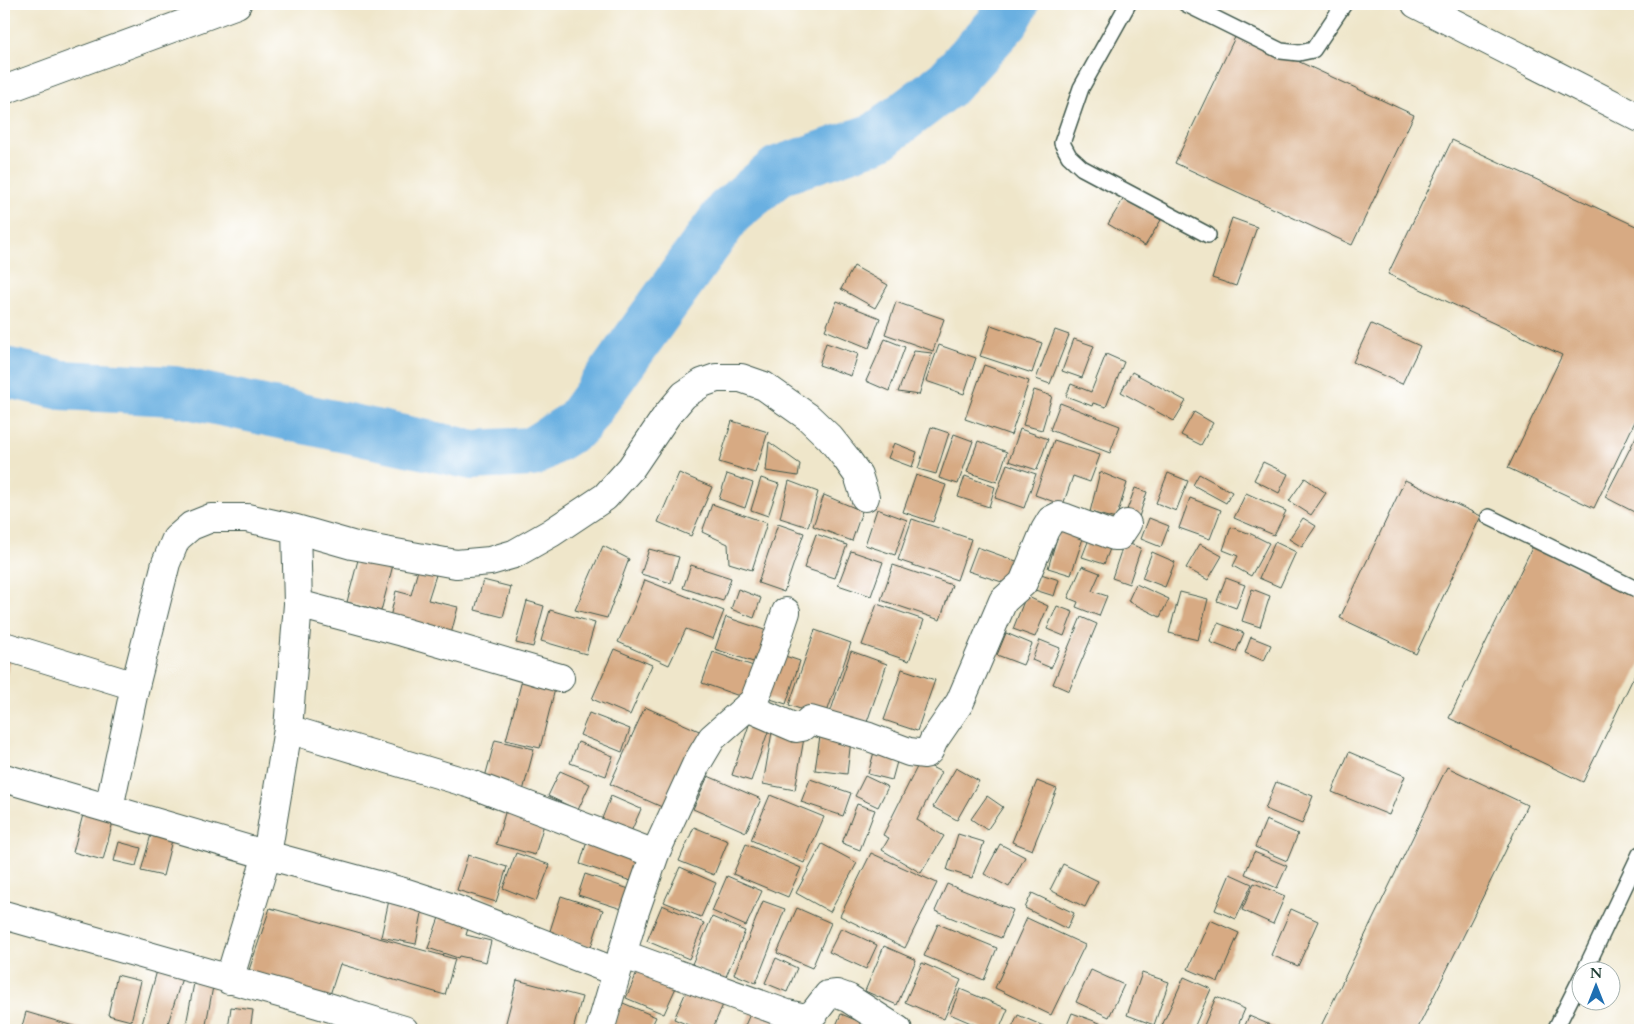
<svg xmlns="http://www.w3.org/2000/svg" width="1644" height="1034" font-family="Cardo,serif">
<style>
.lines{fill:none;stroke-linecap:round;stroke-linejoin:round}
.river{stroke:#6bb0e1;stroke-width:50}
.building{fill:#d7aa83}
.service-casing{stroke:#3e564a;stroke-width:18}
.minor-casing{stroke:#3e564a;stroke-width:30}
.secondary-casing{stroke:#3e564a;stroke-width:30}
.service{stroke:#fff;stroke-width:15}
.minor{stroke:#fff;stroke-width:28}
.secondary{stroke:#fff;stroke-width:28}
</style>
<rect width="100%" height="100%" fill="#fff"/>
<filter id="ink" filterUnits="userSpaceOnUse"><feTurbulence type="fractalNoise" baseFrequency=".02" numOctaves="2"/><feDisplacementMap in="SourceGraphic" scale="10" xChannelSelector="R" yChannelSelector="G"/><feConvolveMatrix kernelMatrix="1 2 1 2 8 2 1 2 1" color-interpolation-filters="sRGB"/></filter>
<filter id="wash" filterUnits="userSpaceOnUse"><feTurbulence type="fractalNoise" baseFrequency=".0096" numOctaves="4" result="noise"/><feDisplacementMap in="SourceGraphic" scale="20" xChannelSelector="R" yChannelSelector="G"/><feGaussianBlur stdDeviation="1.12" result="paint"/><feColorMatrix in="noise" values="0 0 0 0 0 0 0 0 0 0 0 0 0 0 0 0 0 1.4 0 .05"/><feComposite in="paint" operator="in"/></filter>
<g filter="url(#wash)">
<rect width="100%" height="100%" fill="#efe6ca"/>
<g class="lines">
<path class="river" d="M4,372L62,385L174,391L473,455L532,452L577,424L729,212L778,171L877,137L948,83L1005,20L1014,4"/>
</g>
<g id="blocks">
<path class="building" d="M1237,33L1414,115L1352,245L1175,163Z
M1452,140L1640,228V411L1594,508L1508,468L1562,355L1388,274Z
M1124,198L1161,220L1145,246L1108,224Z
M1232,218L1257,227L1236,286L1212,278Z
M854,266L888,285L875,308L841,289Z
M837,301L880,318L869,348L825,330Z
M896,302L944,319L933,351L885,334Z
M1371,324L1420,346L1402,384L1353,362Z
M991,325L1042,343L1032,373L980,356Z
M1055,330L1069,335L1050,384L1036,379Z
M885,339L905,347L889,391L866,381Z
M1074,339L1094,346L1082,378L1062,371Z
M826,343L858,354L851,376L819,365Z
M939,345L976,358L964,394L926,381Z
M914,351L932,353L919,395L898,392Z
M1106,354L1124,362L1106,407L1093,403L1092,406L1066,396L1071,384L1091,392Z
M984,365L1029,381L1011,435L965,419Z
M1132,372L1186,401L1174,421L1121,392Z
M1034,390L1052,396L1042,430L1023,425Z
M1060,403L1120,426L1110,453L1050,430Z
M1194,412L1213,423L1201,445L1181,435Z
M732,421L768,432L755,473L719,462Z
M931,427L949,433L936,474L918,469Z
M1020,429L1048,439L1037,470L1009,461Z
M1640,429V515L1605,497Z
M954,434L973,441L958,484L939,478Z
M1054,440L1100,455L1090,482L1073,476L1063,505L1035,495Z
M978,441L1007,452L997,482L967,472Z
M769,442L800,464L798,476L766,471Z
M894,443L917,452L912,467L888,458Z
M1263,462L1288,474L1279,493L1254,480Z
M1007,464L1036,474L1024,508L995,498Z
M1100,472L1127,483L1116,519L1090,512Z
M679,473L712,487L691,536L658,522Z
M1168,473L1188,481L1176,511L1156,503Z
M727,474L753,483L745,508L719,499Z
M1199,474L1232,492L1226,503L1193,485Z
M916,475L946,485L933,522L903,512Z
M965,476L995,487L989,507L958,497Z
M761,478L779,484L768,516L751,510Z
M1305,478L1326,493L1311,515L1289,501Z
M1405,480L1481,516L1416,654L1340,618Z
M789,481L818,492L808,527L780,518Z
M1135,488L1147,492L1137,523L1124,518Z
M1246,493L1286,511L1274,535L1234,518Z
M824,495L862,511L852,541L813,526Z
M1190,498L1221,510L1210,539L1179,528Z
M712,504L767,523L752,570L729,563L728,544L702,532Z
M877,509L907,520L895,555L865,545Z
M1149,518L1169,526L1161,547L1141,539Z
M1303,518L1316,526L1302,547L1289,539Z
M912,519L971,539L957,580L898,560Z
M1062,521L1086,529L1071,575L1048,568Z
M778,524L804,533L784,592L758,583Z
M1231,527L1251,534L1269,543L1251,576L1233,566L1238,556L1223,550Z
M816,534L847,545L835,578L804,568Z
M1091,534L1113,541L1104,564L1082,557Z
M1124,542L1141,548L1129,584L1112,578Z
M1275,542L1296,552L1280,587L1259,578Z
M1200,544L1222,556L1208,580L1186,568Z
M603,546L629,559L607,618L575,610Z
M1533,546L1640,598V664L1583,782L1449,718Z
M977,547L1019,562L1011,585L968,571Z
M649,549L679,557L671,583L641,574Z
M851,551L883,562L871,596L838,585Z
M1152,552L1175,562L1165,587L1142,578Z
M359,556L393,565L381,611L347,602Z
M691,565L731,578L723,601L683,588Z
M893,565L952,585L940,620L881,600Z
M1082,566L1100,573L1092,591L1107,596L1099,616L1076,607L1078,602L1068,598Z
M418,570L436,575L428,600L458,607L450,638L389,622L396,591L411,595Z
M1041,574L1059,580L1054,596L1035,590Z
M1226,578L1245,585L1236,608L1217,601Z
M483,580L511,587L503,617L475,610Z
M645,580L724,611L713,639L686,629L669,665L618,642L634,608Z
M1136,584L1169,599L1160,617L1128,601Z
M738,589L761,598L754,618L731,609Z
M1252,589L1270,596L1260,627L1242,621Z
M1180,592L1208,599L1198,640L1169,633Z
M1026,596L1048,606L1035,637L1013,629Z
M527,601L544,606L533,647L516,643Z
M877,604L924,620L909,661L862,645Z
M1057,606L1073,612L1064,636L1047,629Z
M550,610L595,623L586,654L541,641Z
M726,617L776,634L765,666L715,649Z
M1081,617L1097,624L1069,691L1053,684Z
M1218,623L1244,633L1236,652L1210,642Z
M815,630L851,643L825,718L789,705Z
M1006,633L1032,644L1023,665L997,655Z
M1251,637L1271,645L1264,661L1245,653Z
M1040,640L1060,648L1051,668L1032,660Z
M614,649L652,665L630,715L592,699Z
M4,650L13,652L4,683Z
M851,651L887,664L866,725L830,713Z
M713,652L762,669L751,700L702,683Z
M776,653L800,661L786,704L761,696Z
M902,669L935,680L917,731L884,720Z
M522,680L555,689L540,748L506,740Z
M645,707L706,734L671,811L610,784Z
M589,713L630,729L622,752L580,735Z
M751,719L770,726L751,781L732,775Z
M772,732L804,738L795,790L763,784Z
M820,736L851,740L847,774L815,770Z
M495,740L534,749L523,791L484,781Z
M578,742L613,756L606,776L570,763Z
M874,752L898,758L892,780L868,774Z
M1349,752L1405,776L1389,815L1332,792Z
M920,761L941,772L917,820L944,836L921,873L882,850L889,838L883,835Z
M1447,767L1527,805L1505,852L1417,1030H1319Z
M956,768L979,781L957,820L933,807Z
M560,771L590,784L578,810L548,796Z
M708,776L761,799L746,832L693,809Z
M865,776L888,787L878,807L855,796Z
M810,779L851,793L843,816L801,802Z
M1037,781L1057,789L1032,850L1012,842Z
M1276,782L1313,796L1302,824L1265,809Z
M770,795L824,817L804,863L751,840Z
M611,796L641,809L630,834L601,821Z
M987,796L1003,807L987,830L971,819Z
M857,804L875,810L860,850L842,843Z
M507,806L546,817L535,855L496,844Z
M85,807L115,814L103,860L73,852Z
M1266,820L1298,834L1287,861L1255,847Z
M153,827L174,832L163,876L141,871Z
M694,827L728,841L714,875L679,861Z
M958,834L984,842L972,878L947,870Z
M589,835L647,854L637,883L580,864Z
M119,842L141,848L136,866L114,861Z
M746,844L801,868L788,897L733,874Z
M822,844L857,863L830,912L796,893Z
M1000,844L1025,857L1009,887L984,874Z
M1254,852L1287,866L1277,888L1245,874Z
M516,853L550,865L536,901L503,888Z
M871,853L937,883L905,948L840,916Z
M468,855L507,867L496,902L457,890Z
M1063,864L1098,881L1085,907L1050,890Z
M680,867L716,883L701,917L664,902Z
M585,874L632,890L625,910L578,895Z
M1230,874L1252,884L1236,919L1215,910Z
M727,876L762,891L746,926L712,911Z
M1254,883L1285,896L1273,924L1242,910Z
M947,884L1013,910L1001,938L935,911Z
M1032,893L1074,913L1067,929L1025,908Z
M561,896L603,910L591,947L549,934Z
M389,900L423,908L416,944L381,937Z
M763,901L785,909L756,983L734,974Z
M662,905L704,923L689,959L647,941Z
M270,908L455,959L445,995L340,964L327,1004L246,979Z
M797,908L831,923L812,968L777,953Z
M1291,909L1318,921L1298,966L1271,955Z
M441,912L470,922L466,935L491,941L486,962L459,956L458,958L428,948Z
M712,917L745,931L725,979L692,964Z
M1027,918L1085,945L1051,1015L995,988Z
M1210,920L1239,933L1218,982L1188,969Z
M938,924L997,948L984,980L924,956Z
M841,928L877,945L866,969L829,952Z
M884,946L916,960L897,1005L865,991Z
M776,958L797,968L787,992L765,983Z
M160,960L185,968L166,1030L142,1024Z
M922,963L961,980L944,1019L905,1002Z
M640,966L678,983L664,1014L626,998Z
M1091,970L1124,985L1109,1017L1076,1002Z
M1142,973L1169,982L1154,1025L1127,1015Z
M117,975L141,981L131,1021L108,1015Z
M1184,977L1211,989L1193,1030H1160Z
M195,978L214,981L205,1030H185Z
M517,980L582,997L573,1030H504Z
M689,985L725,1000L712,1030H700L674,1019Z
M960,989L1008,1009L999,1030H987L950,1014Z
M1216,997L1245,1009L1236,1030H1202Z
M623,1003L656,1017L650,1030H611Z
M754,1005L808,1030H743Z
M231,1007L253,1010L250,1030H228Z
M26,1012L87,1030H21Z
M1072,1013L1108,1026L1106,1030H1080L1067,1025Z
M841,1014L870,1026L868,1030H834Z
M1018,1015L1048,1028L1047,1030H1011Z
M1249,1016L1275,1027L1274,1030H1243Z
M670,1023L687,1030H667Z
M956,1023L973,1030H952Z"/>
</g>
</g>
<g filter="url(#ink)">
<use href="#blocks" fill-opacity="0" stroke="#3e564a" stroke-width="1"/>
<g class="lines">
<g class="service-casing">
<path id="service" d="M1128,4L1081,88L1062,143L1069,156L1082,168L1208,235
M1186,4L1281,51L1299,53L1313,50L1344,4
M1489,517L1640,591
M1584,972L1640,854
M1555,1030L1582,976"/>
</g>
<g class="minor-casing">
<path id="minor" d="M4,90L237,4
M296,529L352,545L456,564L490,561L514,554L551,533L605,497L631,468L667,415L684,395L702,383L716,378H741L764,386L808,417L830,438L846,458L858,475L865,497
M298,604L403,632L560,678
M4,646L135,686
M747,707L796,728L802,727L810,720L869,737L909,752L925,754L929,751L934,740L960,702L1003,601L1023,583L1045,530L1051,520L1059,516L1066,518L1114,536H1119L1127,524
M288,729L471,784L655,854
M4,778L267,855L407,893L447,906L616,972
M109,808L135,686L166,563L176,539L191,526L211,518H247L296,529L298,604L288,729L267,855L229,980
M4,915L318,1004L404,1030
M622,954L787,1014L805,1018L814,1013L828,995L837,994L848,998L898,1030
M600,1030L634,914L655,854L696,765L712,738L754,701L772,654L786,612"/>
</g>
<g class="secondary-casing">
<path id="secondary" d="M1416,4L1640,118"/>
</g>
<use href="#service" class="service"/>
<use href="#minor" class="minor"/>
<use href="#secondary" class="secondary"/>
</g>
</g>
<rect width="1644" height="1034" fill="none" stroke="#fff" stroke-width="20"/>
<g transform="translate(1596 986)"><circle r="24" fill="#ffffff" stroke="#a5b1ae"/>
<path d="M0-4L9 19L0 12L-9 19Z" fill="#1f6fb2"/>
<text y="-8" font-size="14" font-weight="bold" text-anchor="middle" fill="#1f3d34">N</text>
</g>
</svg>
